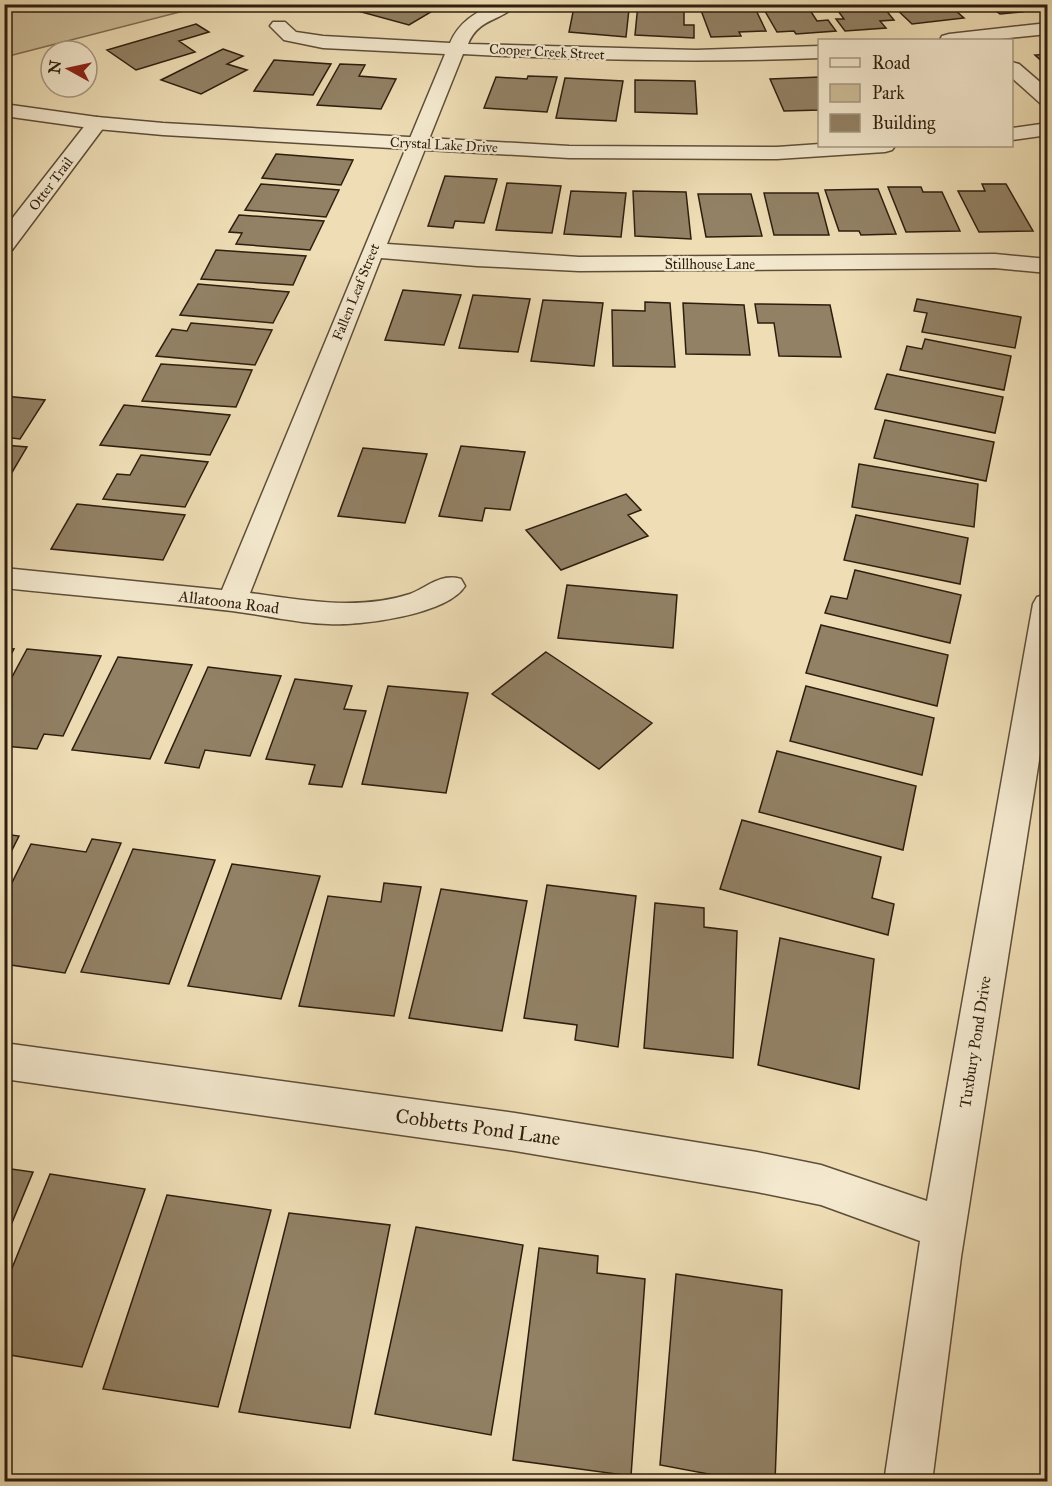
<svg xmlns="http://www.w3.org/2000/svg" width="1052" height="1486" font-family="'IM FELL Great Primer',serif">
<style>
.green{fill:#cdbd99;stroke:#7e6e54;stroke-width:1.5}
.building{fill:#928165;stroke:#2e1e0e;stroke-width:1.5}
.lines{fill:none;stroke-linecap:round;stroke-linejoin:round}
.minor-casing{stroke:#5e4e38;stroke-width:3}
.tertiary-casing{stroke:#5e4e38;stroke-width:3}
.path{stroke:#2e1e0e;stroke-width:2;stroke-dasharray:1 1.5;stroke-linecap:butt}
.minor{fill:#f4e9cf;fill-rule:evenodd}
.tertiary{fill:#f4e9cf;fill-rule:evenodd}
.labels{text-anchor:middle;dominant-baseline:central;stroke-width:4.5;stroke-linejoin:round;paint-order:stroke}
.far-street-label{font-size:14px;fill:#2e1e0e;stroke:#f4e9cf}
.street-label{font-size:16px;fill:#2e1e0e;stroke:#f4e9cf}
.near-street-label{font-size:20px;fill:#2e1e0e;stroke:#f4e9cf}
</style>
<rect width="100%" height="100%" fill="#eeddb5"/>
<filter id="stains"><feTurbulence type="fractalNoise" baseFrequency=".00333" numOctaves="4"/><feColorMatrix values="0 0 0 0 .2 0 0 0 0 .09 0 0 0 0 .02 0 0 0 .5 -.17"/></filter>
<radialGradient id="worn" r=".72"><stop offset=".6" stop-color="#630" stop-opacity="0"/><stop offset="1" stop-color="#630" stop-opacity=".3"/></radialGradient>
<path class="green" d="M5,4H207V5L5,57Z"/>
<path class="building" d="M363,4H438L441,6L409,25L354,10Z
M638,4L684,6V25H694V38L635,35Z
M753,4L766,31L739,32L741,36L711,37L699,5Z
M806,4L817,21L828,20L836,31L796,34L794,31L777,32L762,6Z
M833,4H881L894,20L880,21L886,28L845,31L836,19H844Z
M891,4H948L964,18L912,24Z
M956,4H1013L1022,12L1000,14L989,6L961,9Z
M574,7L629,9L626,37L569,32Z
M196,24L209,32L179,41L195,52L136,70L107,50Z
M223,49L243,56L227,64L247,70L201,94L161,80Z
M1048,54V67L1035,55Z
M274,60L331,64L313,95L254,91Z
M340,64L365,65L359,76L396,79L381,109L317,105Z
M528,76L557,77L547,112L484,108L496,77L527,79Z
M820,77V110L784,111L770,79Z
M565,78L623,81L616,121L556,118Z
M635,80L695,81L697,114L635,112Z
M276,154L353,160L341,185L262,178Z
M445,176L497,179L484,223L455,221L453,228L428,226Z
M507,183L561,186L552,233L496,230Z
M261,184L339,190L326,217L245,210Z
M982,184H1006L1033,231L979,232L958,191H985Z
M888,187H921L923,192H942L960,231L906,232Z
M878,189L896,234L861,235L859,231H839L825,190Z
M571,191L626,193L621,237L564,234Z
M633,191L686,192L691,239L635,236Z
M764,193H818L829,235H774Z
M698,194H751L762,236L706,237Z
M239,215L324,221L310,250L236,244L242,233L229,232Z
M216,250L306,256L293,285L201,279Z
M198,284L289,292L273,323L180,315Z
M403,290L461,295L444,345L385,340Z
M473,295L530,299L518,352L459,348Z
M917,299L1021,317L1015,348L922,332L927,313L914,311Z
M543,300L603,303L594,366L531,361Z
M645,302L670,303L675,367L613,366L612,310L645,311Z
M683,303L744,305L750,355L686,354Z
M755,304L830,305L841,357L779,356L774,323H758Z
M191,323L272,330L255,365L156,356L172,329L187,331Z
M925,339L1011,356L1004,390L900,370L907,346L922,349Z
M161,364L252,370L236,407L142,401Z
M887,374L1003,397L995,433L875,409Z
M4,396L45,400L20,439L4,437Z
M124,405L230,415L210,455L100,445Z
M885,420L994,442L986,481L874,458Z
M4,445L27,447L4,486Z
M461,446L525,452L510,510L485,508L482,521L439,516Z
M363,448L427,454L405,523L338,516Z
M141,455L208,462L185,507L103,499L117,474L130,475Z
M859,464L978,484L974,527L852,507Z
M626,494L641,510L628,515L648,536L561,570L526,530Z
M77,504L185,515L163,560L51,549Z
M856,515L968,538L960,584L844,560Z
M855,570L961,595L950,643L825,613L831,596L847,599Z
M567,585L677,595L673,648L558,638Z
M821,625L948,655L937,706L806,673Z
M4,648L14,649L4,667Z
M27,649L101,656L63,736L44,734L37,749L4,746V692Z
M546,652L652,723L599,769L492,694Z
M118,657L192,665L150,759L72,750Z
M208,667L281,676L250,756L205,750L199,768L165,763Z
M295,679L352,686L344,709L366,711L342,787L309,784L315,765L266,759Z
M388,686L468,693L446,793L362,784Z
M806,686L934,718L922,775L790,741Z
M777,751L916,786L903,850L759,812Z
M742,820L881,857L872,898L894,904L888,935L720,889Z
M4,834L19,836L4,866Z
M92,839L121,843L65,973L4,964V899L31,844L86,852Z
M133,849L215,860L169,984L81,972Z
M232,864L320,876L281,999L188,986Z
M384,883L421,887L394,1016L299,1006L328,896L381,902Z
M547,885L636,896L618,1047L575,1040L577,1025L524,1018Z
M441,889L527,901L502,1031L409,1018Z
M655,903L704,908V927L737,931L733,1058L644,1048Z
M780,938L874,959L859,1089L758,1065Z
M4,1168L33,1172L4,1242Z
M50,1174L145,1189L82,1367L4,1354V1288Z
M167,1195L271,1210L218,1407L103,1389Z
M289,1213L390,1225L350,1428L239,1412Z
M416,1227L523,1245L491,1435L375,1414Z
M539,1248L598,1256L597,1273L645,1279L631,1476L513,1460Z
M676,1274L782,1290L775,1482H751L660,1465Z"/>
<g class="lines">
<g class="minor-casing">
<path id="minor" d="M493,4H516C502,22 479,17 468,44L696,50L820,46V58C701,63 582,60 463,54L387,244L579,257L995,254L1048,259V273L995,268L579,271L477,266L381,258L250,593C302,600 358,611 410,594C428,587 440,573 461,579L465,586C447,615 360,626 328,624C296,623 264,615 232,611C157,602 80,596 4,588V568L222,590L445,54L323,48L284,40L270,26L273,22H285L296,32L323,36L450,43C459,22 474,14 493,4Z
M1048,23V34L990,40H940L942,36L949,34Z
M1012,62L1019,64L1048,89V106L1041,104L1012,78Z
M97,117L104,119L107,123L12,250L4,252V229L90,119Z
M1048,594V703L961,1257L932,1482H884L920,1241L821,1205L757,1192L515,1151L4,1079V1043L515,1113L757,1152L821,1165L927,1201L1033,604L1037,597Z"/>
</g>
<g class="tertiary-casing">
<path id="tertiary" d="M4,104L97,117L163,123L569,146L777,147L820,144L895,146L892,150L885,152L777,159L569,158L163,135L97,129L4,116Z
M1048,123V135L1012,140V128Z"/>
</g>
<path class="path" d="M4,6L7,4"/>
<use href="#minor" class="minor"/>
<use href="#tertiary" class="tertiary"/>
</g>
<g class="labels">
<g class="far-street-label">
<text transform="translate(547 52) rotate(3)">Cooper Creek Street</text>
<text transform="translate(444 145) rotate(3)">Crystal Lake Drive</text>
<text transform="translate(51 184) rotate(-53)">Otter Trail</text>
<text x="710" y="264">Stillhouse Lane</text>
<text transform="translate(356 292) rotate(-68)">Fallen Leaf Street</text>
</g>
<g class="street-label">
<text transform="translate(229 602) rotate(7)">Allatoona Road</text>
<text transform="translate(975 1042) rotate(-81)">Tuxbury Pond Drive</text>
</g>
<g class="near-street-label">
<text transform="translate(478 1127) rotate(8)">Cobbetts Pond Lane</text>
</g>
</g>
<rect width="1052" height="1486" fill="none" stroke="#eeddb5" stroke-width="24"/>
<rect x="6" y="6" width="1040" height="1474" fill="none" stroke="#2e1e0e" stroke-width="3"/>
<rect x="12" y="12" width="1028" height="1462" fill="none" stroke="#2e1e0e" stroke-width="1.5"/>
<rect x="818" y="39" width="195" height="108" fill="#f4e9cf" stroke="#a59882" stroke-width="1.5"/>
<rect x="830" y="58" width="30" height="9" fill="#f4e9cf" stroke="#a59882" stroke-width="1.5"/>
<text x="872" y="69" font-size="18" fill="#2e1e0e">Road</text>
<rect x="830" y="84" width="30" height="18" fill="#cdbd99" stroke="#a59882" stroke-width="1.5"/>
<text x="872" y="99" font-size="18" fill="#2e1e0e">Park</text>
<rect x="830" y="114" width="30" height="18" fill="#928165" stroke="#a59882" stroke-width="1.5"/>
<text x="872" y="129" font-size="18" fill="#2e1e0e">Building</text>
<g transform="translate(69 69) rotate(278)"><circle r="28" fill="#f4e9cf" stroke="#a59882" stroke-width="1.5"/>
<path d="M0-4.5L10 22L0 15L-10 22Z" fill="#8f2418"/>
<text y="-9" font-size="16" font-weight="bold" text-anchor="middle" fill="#2e1e0e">N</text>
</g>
<rect width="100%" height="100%" filter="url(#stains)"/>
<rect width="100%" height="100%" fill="url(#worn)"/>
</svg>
